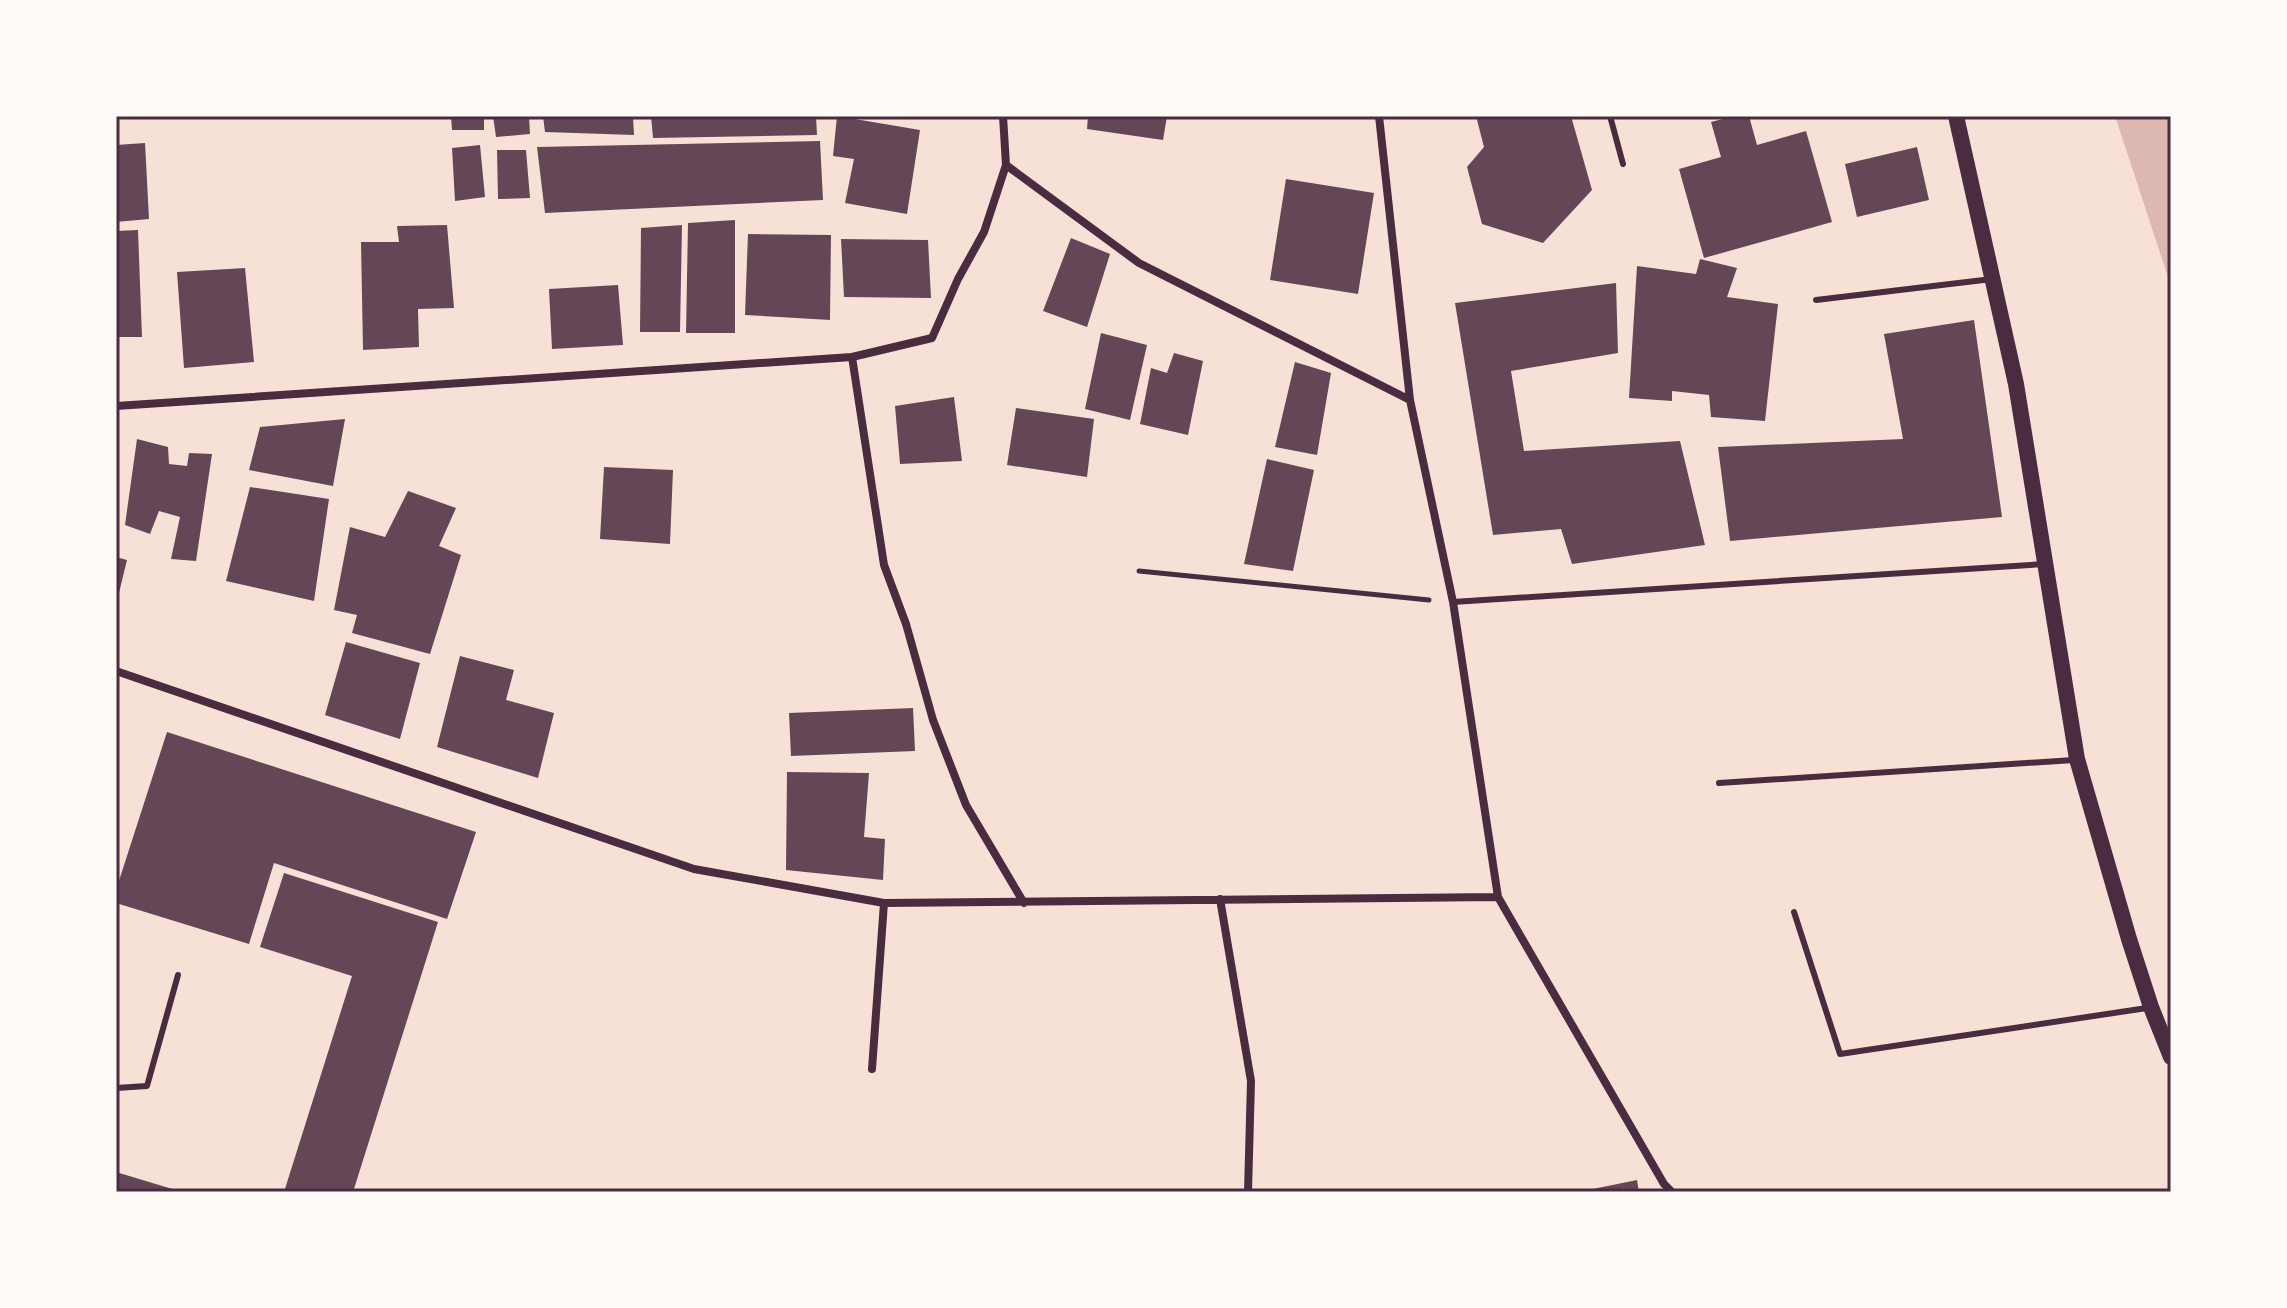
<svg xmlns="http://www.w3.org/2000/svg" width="2287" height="1308" font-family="'Asap Condensed',sans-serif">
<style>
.water{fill:#dcb8b0}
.building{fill:#644757}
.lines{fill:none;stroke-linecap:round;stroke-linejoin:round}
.path{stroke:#4a2c40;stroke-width:5}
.service{stroke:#4a2c40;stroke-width:6}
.minor{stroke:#4a2c40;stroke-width:8}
.secondary{stroke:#4a2c40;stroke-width:16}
.neatline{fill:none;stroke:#4a2c40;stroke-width:3}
</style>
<rect width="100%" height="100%" fill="#f7e1d7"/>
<path class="water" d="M2115,116H2171V286Z"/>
<path class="building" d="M451,116H484V130H452Z
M493,116H529L530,134L496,137Z
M543,116H633L634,135L545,132Z
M651,116H816L817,135L653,138Z
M837,116L920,130L907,214L845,203L854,159L833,156Z
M1088,116H1167L1163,140L1087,129Z
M1476,116H1571L1592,190L1543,243L1482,224L1467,167L1484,147Z
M1734,116H1749L1757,145L1806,131L1832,222L1704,258L1679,169L1721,157L1711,122Z
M820,141L823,200L545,213L537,147Z
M145,143L149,219L116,222V145Z
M480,145L485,197L455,201L452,148Z
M1917,147L1929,200L1857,217L1845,164Z
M497,150H526L530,198L498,199Z
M1286,179L1374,193L1358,294L1270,280Z
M735,220V333H686L688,223Z
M447,225L454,308L418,309L419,347L363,350L361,242H399L397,226Z
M682,225L680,332H640L641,228Z
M138,230L142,337H116V231Z
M748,234L831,235L830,320L745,315Z
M1071,238L1110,254L1087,327L1043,311Z
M841,239L928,240L931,298L844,297Z
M1700,259L1737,268L1727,297L1778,304L1765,421L1711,417L1709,395L1672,391V401L1629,398L1637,266L1696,274Z
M245,268L254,362L184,368L177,272Z
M1616,283L1618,353L1511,371L1524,451L1680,441L1705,545L1572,564L1561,529L1493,535L1455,303Z
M618,285L623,345L552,349L549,289Z
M1974,320L2002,517L1730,541L1718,447L1903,439L1884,334Z
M1101,333L1147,345L1130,420L1085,409Z
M1174,353L1203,361L1188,435L1140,424L1151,368L1167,373Z
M1295,362L1331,373L1317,455L1275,447Z
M954,397L962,461L900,464L895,406Z
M1016,408L1094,419L1087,477L1007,465Z
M345,419L333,486L249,470L260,427Z
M137,439L168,447L169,464L187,466L189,453L212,454L196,561L171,559L180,517L159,511L150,534L125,525Z
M1267,459L1314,470L1293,571L1244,564Z
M604,467L673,470L670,544L600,539Z
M250,487L329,499L314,601L226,581Z
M408,491L456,508L439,546L461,555L430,654L352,633L357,615L334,610L350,527L385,537Z
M116,557L127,560L117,601L116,600Z
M346,642L420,663L400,739L325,715Z
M460,656L514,670L506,700L554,713L538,778L437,747Z
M913,708L915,751L791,756L789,713Z
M167,732L476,832L447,919L274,863L249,944L116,903V890Z
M787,772L869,773L864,837L885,839L883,880L786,870Z
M284,873L438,922L353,1192H284L352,976L260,947Z
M116,1172L179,1191V1192H116Z
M1637,1180L1639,1192H1583V1191Z"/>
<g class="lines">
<path class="path" d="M1139,571L1429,600"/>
<path class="service" d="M1610,116L1623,164
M1816,300L1992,279
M1453,602L2044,564
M1719,783L2074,760
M1794,912L1840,1054L2147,1008
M116,1088L147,1086L178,975"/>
<path class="minor" d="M1379,116L1410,400L1453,602L1498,897L1664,1184L1672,1192
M1006,165L1139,263L1410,400
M852,357L884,565L906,624L933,720L966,805L1024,903
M116,406L852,357L932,338L958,279L984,232L1006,165L1003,116
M116,671L694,869L884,903L1498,897
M1220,899L1251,1081L1248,1192
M872,1069L884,903"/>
<path class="secondary" d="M1956,116L2016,384L2077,759L2129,939L2151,1007L2171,1057"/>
</g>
<rect width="2287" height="1308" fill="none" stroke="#fffaf5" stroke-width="236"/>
<rect x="118" y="118" width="2051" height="1072" class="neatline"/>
</svg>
